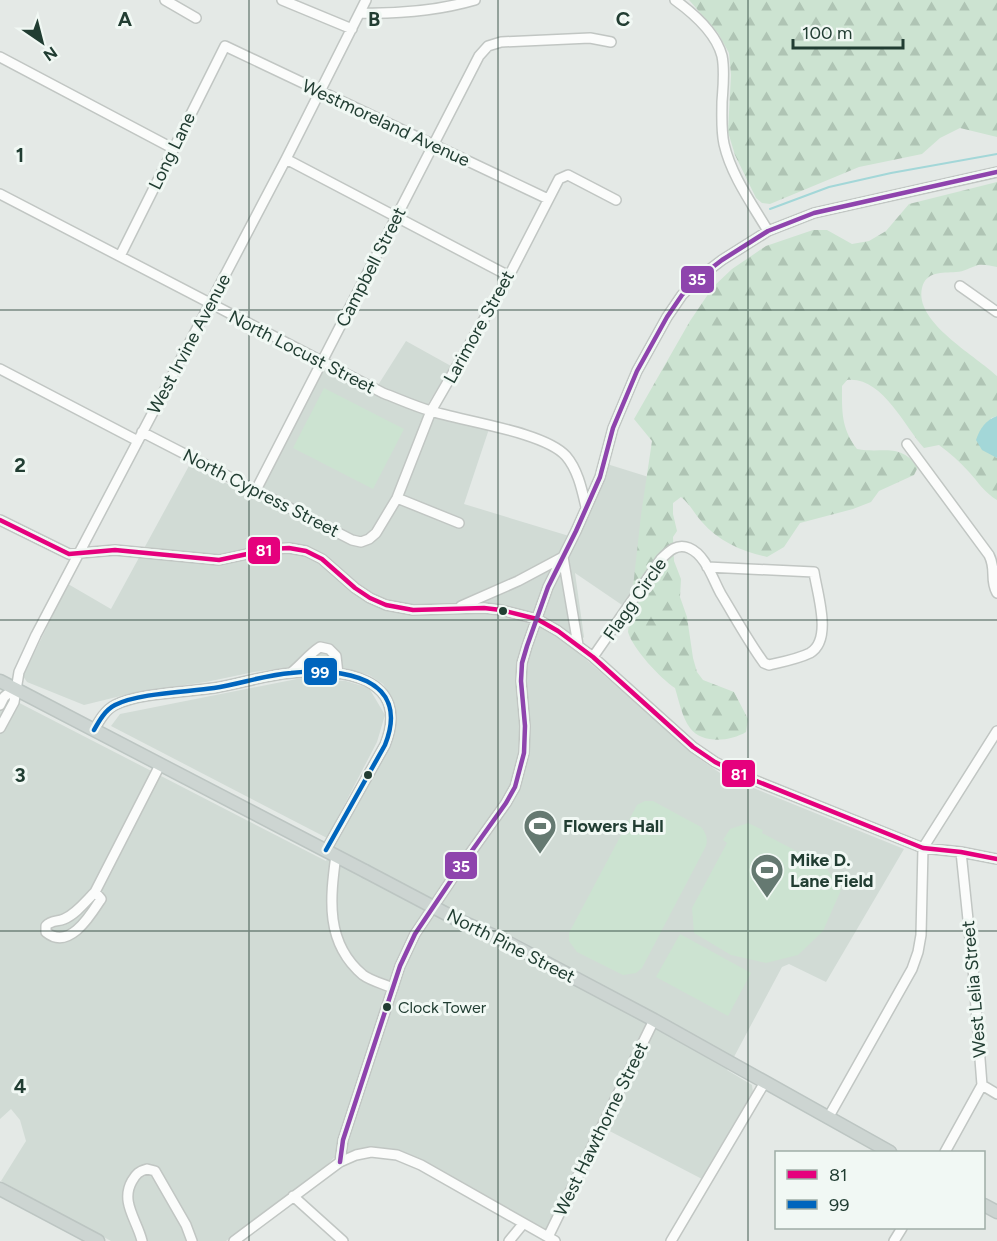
<svg xmlns="http://www.w3.org/2000/svg" width="997" height="1241" font-family="Figtree,sans-serif">
<style>
.built{fill:#d1dbd5}
.forest{fill:url(#forest-firs)}
.park{fill:#cce3d1}
.water{fill:#a3d7d8}
.lines{fill:none;stroke-linecap:round;stroke-linejoin:round}
.stream{stroke:#a3d7d8;stroke-width:2}
.minor-casing{stroke:#c1c6c3;stroke-width:12}
.major-casing{stroke:#bcc5c2;stroke-width:15}
.minor{stroke:#fbfcfb;stroke-width:9}
.major{stroke:#cdd5d2;stroke-width:12}
.major-bridge-casing{stroke:#bcc5c2;stroke-width:15;stroke-linecap:butt}
.major-bridge{stroke:#cdd5d2;stroke-width:12}
.bus-1-casing{stroke:#f1f8f4;stroke-width:9}
.bus-2-casing{stroke:#f1f8f4;stroke-width:9}
.bus-3-casing{stroke:#f1f8f4;stroke-width:9}
.bus-1{stroke:#e5007d;stroke-width:4.5}
.bus-2{stroke:#0065bd;stroke-width:4.5}
.bus-3{stroke:#8e44ad;stroke-width:4.5}
.grid{fill:none;stroke:#213d32;stroke-width:1.5;stroke-opacity:0.55}
.bus-dot{fill:#213d32;stroke:#f1f8f4;stroke-width:2}
.labels{text-anchor:middle;dominant-baseline:central;stroke-width:6;stroke-linejoin:round;paint-order:stroke}
.bus-label{font-size:16px;fill:#213d32;stroke:#f1f8f4;text-anchor:start}
.street-label{font-size:18px;fill:#213d32;stroke:#f1f8f4}
.poi-label{font-size:18px;font-weight:bold;fill:#213d32;stroke:#f1f8f4;text-anchor:start}
.grid-label{font-size:20px;text-anchor:middle;font-weight:bold;fill:#213d32;stroke:#f1f8f4;stroke-width:6;stroke-linejoin:round;paint-order:stroke}
.line-badge{stroke:#f1f8f4;stroke-width:2}
.badge-label{font-size:16px;text-anchor:middle;font-weight:bold;fill:#fff}
</style>
<defs>
<pattern id="forest-firs" width="22" height="20" patternUnits="userSpaceOnUse" patternTransform="scale(1.5)"><rect width="22" height="20" fill="#cce3d1"/><path d="M5 1l3.5 6h-7zM16 11l3.5 6h-7z" fill="#afc4b4"/></pattern>
</defs>
<rect width="100%" height="100%" fill="#e4e9e6"/>
<path class="built" d="M406,341L451,366L423,412L466,425L489,429L464,504L579,539L607,464L655,479L641,580L622,605L575,573L584,637L574,649L701,760L726,777L904,849L826,982L789,964L782,967L727,1070L752,1085L753,1093L702,1179L598,1125L546,1232L407,1154L395,1149L369,1148L348,1152L334,1158L316,1175L226,1241H111L1,1181L26,1141L20,1120L11,1109L0,1119V693L326,861L395,731L396,714L391,696L383,684L369,675L345,668L306,665L254,672L206,682L137,692L84,705L27,682L23,676L68,584L111,609L190,464L256,499L324,369L373,393Z
M302,678L346,681L369,688L385,715L377,742L327,838L111,726L120,714Z"/>
<path class="forest" d="M689,0H997V137L960,128L940,138L922,154L859,167L770,204L762,203L756,198L735,155L728,132L731,75L729,53L718,33Z
M997,182V267C991,266 984,264 978,265C971,267 964,272 956,272C942,273 926,271 922,288C914,322 975,355 997,376V416L991,418L995,457L997,458V500C985,493 978,482 969,472C960,462 950,453 939,445L924,448C904,426 882,376 847,380L842,386C842,412 841,428 857,449C883,454 899,442 918,467L914,475L879,491L871,502L853,509L800,523L784,547L767,557C743,552 718,541 702,522C694,513 690,504 681,497L673,503V514L677,531L673,537L674,561L681,579L680,597L687,617L693,658L697,672L703,680L734,692L748,719L746,732C731,741 703,745 690,728C682,717 679,701 675,688C660,678 633,649 628,632L641,515L652,441L634,419L690,321L713,287L732,269L766,246L813,230H827L852,244L869,241L886,231L909,204Z"/>
<path class="park" d="M324,388L404,429L373,489L293,448Z
M645,801H653L701,827C706,833 708,838 706,846L642,968L636,973L623,975L577,952L569,941V933L637,805Z
M748,823L763,830L762,833L825,866L841,890L823,931L798,955L766,963L731,955L694,933L692,908L727,843L723,840L730,829Z
M680,934L751,973L728,1016L656,977Z"/>
<path class="water" d="M997,416V458L982,450L976,440C980,428 986,420 997,416Z"/>
<g class="lines">
<path class="stream" d="M770,209L829,187L891,173L997,154"/>
<g class="minor-casing">
<path id="minor" d="M165,0L196,18
M282,0L352,29
M675,0C693,13 716,33 722,56C725,71 723,87 722,102C722,116 721,130 724,144C731,175 752,204 768,231
M360,13C400,14 437,11 475,0
M0,57L174,149
M286,159L509,276
M0,194L383,393C399,399 414,406 431,411C462,421 545,432 566,456C578,470 582,490 586,507
M120,256L225,46L548,199
M960,286L997,312
M0,369L138,441
M142,432L352,540L361,542L369,539L376,533L397,498L431,411L509,276L559,179L568,175L616,200
M907,444L989,555C997,571 989,578 997,593
M256,490L479,56L488,46L501,42L590,38L611,42
M397,498L459,523
M0,520L69,554L115,550L219,560L271,549L289,548L306,551L322,559L355,588L370,598L386,605L413,610L484,608L501,610L537,619L558,631L593,657L693,747L715,762L739,774L923,848L961,852L997,859
M461,606L518,581L563,557L578,645
M593,657L661,559C669,551 677,543 689,548C706,555 713,580 721,594C735,617 748,641 764,663L769,665C782,662 798,659 810,653C833,640 817,593 814,572L707,567
M292,672C302,664 309,654 320,647L329,649L336,656L338,674
M0,705L4,697L15,688
M0,728L14,702L19,672L36,635L286,159L366,0
M94,730C99,721 105,710 115,705C138,693 187,692 214,688C240,684 265,675 291,673C341,667 412,677 385,745L326,850
M336,855C330,899 325,943 363,975C371,981 384,984 393,988
M95,892C86,901 76,914 64,919C57,922 51,920 46,926V932C69,951 90,916 101,899L95,892L160,765
M982,1085L997,1094
M828,1118L912,969L918,952L921,935L923,848L997,731
M945,1152L982,1085L973,968L961,852
M340,1162L343,1140L400,966L415,934L456,873L506,803L515,787L524,753L525,726L521,681L522,663L527,646L548,587L576,531L600,477L613,428L637,371L667,317L682,295L701,276L722,260L768,231L814,213L997,172
M293,1196L343,1241
M548,1237L654,1020
M142,1241C137,1220 120,1202 132,1181C136,1174 139,1171 147,1169L155,1171L186,1225L192,1241
M234,1241L340,1162L356,1155L371,1152L397,1155L421,1165L555,1241
M509,1241L523,1224
M671,1241L765,1082
M894,1241L902,1228"/>
</g>
<g class="major-casing">
<path id="major" d="M0,681L365,871
M456,919L503,940L654,1020L890,1152
M0,1189L98,1241
M984,1205L997,1212"/>
</g>
<use href="#minor" class="minor"/>
<use href="#major" class="major"/>
<g class="major-bridge-casing">
<path id="major-bridge" d="M365,871L456,919"/>
</g>
<use href="#major-bridge" class="major-bridge"/>
<g class="bus-1-casing">
<path id="bus-1" d="M0,520L69,554L115,550L219,560L271,549L289,548L306,551L322,559L355,588L370,598L386,605L413,610L484,608L501,610L537,619L558,631L593,657L693,747L715,762L739,774L923,848L961,852L997,859"/>
</g>
<g class="bus-2-casing">
<path id="bus-2" d="M94,730C99,721 105,710 115,705C138,693 187,692 214,688C240,684 265,675 291,673C341,667 412,677 385,745L326,850"/>
</g>
<g class="bus-3-casing">
<path id="bus-3" d="M340,1162L343,1140L400,966L415,934L456,873L506,803L515,787L524,753L525,726L521,681L522,663L527,646L548,587L576,531L600,477L613,428L637,371L667,317L682,295L701,276L722,260L768,231L814,213L997,172"/>
</g>
<use href="#bus-1" class="bus-1"/>
<use href="#bus-2" class="bus-2"/>
<use href="#bus-3" class="bus-3"/>
</g>
<path class="grid" d="M249,0V1241M498,0V1241M748,0V1241M0,310H997M0,620H997M0,931H997"/>
<defs>
<g id="stadium-pin" transform="scale(1.725)"><path d="M0 17L-7.5 6A9.5 9.5 0 1 1 7.5 6Z" fill="#657971" stroke="#f1f8f4"/><path d="M0-5a6.5 5 0 1 0 0 10a6.5 5 0 1 0 0-10ZM-3.5-1.8h7v3.6h-7Z" fill="#fff"/></g>
</defs>
<g fill-rule="evenodd">
<use href="#stadium-pin" x="540" y="826"/>
<use href="#stadium-pin" x="767" y="870"/>
</g>
<g class="bus-dot">
<circle cx="503" cy="611" r="5"/>
<circle cx="368" cy="775" r="5"/>
<circle cx="387" cy="1007" r="5"/>
</g>
<g class="labels">
<g class="bus-label">
<text x="398" y="1007">Clock Tower</text>
</g>
<g class="street-label">
<text transform="translate(386 123) rotate(25)">Westmoreland Avenue</text>
<text transform="translate(172 151) rotate(-64)">Long Lane</text>
<text transform="translate(371 267) rotate(-63)">Campbell Street</text>
<text transform="translate(479 327) rotate(-61)">Larimore Street</text>
<text transform="translate(189 344) rotate(-62)">West Irvine Avenue</text>
<text transform="translate(302 352) rotate(27)">North Locust Street</text>
<text transform="translate(261 493) rotate(27)">North Cypress Street</text>
<text transform="translate(635 599) rotate(-55)">Flagg Circle</text>
<text transform="translate(511 946) rotate(27)">North Pine Street</text>
<text transform="translate(974 989) rotate(-95)">West Lelia Street</text>
<text transform="translate(601 1129) rotate(-64)">West Hawthorne Street</text>
</g>
<g class="poi-label">
<text x="563" y="826">Flowers Hall</text>
<text x="790" y="860">Mike D.<tspan x="790" dy="21">Lane Field</tspan></text>
</g>
</g>
<g class="grid-label">
<text x="125" y="26">A</text>
<text x="374" y="26">B</text>
<text x="623" y="26">C</text>
<text x="20" y="162">1</text>
<text x="20" y="472">2</text>
<text x="20" y="782">3</text>
<text x="20" y="1093">4</text>
</g>
<g class="line-badge">
<rect x="680" y="265" width="35" height="29" rx="6" fill="#8e44ad"/>
<rect x="247" y="536" width="34" height="29" rx="6" fill="#e5007d"/>
<rect x="303" y="657" width="35" height="29" rx="6" fill="#0065bd"/>
<rect x="721" y="759" width="35" height="29" rx="6" fill="#e5007d"/>
<rect x="444" y="851" width="34" height="29" rx="6" fill="#8e44ad"/>
</g>
<g class="badge-label">
<text x="697" y="285">35</text>
<text x="264" y="556">81</text>
<text x="320" y="678">99</text>
<text x="739" y="780">81</text>
<text x="461" y="872">35</text>
</g>
<rect x="775" y="1151" width="210" height="78" fill="#f1f8f4" stroke="#9eada6" stroke-width="1.5"/>
<rect x="787" y="1170" width="30" height="9" fill="#e5007d" stroke="#9eada6" stroke-width="1.5"/>
<text x="829" y="1181" font-size="18" fill="#213d32">81</text>
<rect x="787" y="1200" width="30" height="9" fill="#0065bd" stroke="#9eada6" stroke-width="1.5"/>
<text x="829" y="1211" font-size="18" fill="#213d32">99</text>
<g transform="translate(42 42) rotate(145)" stroke="#f1f8f4" stroke-width="4.5" paint-order="stroke">
<path d="M0-4.5L10 22L0 15L-10 22Z" fill="#213d32"/>
<text y="-9" font-size="16" font-weight="bold" text-anchor="middle" fill="#213d32">N</text>
</g>
<path d="M793 39v9h110v-9" fill="none" stroke="#213d32" stroke-width="3"/>
<text x="802" y="39" font-size="18" fill="#213d32" stroke="#f1f8f4" stroke-width="4.5" paint-order="stroke">100 m</text>
</svg>
